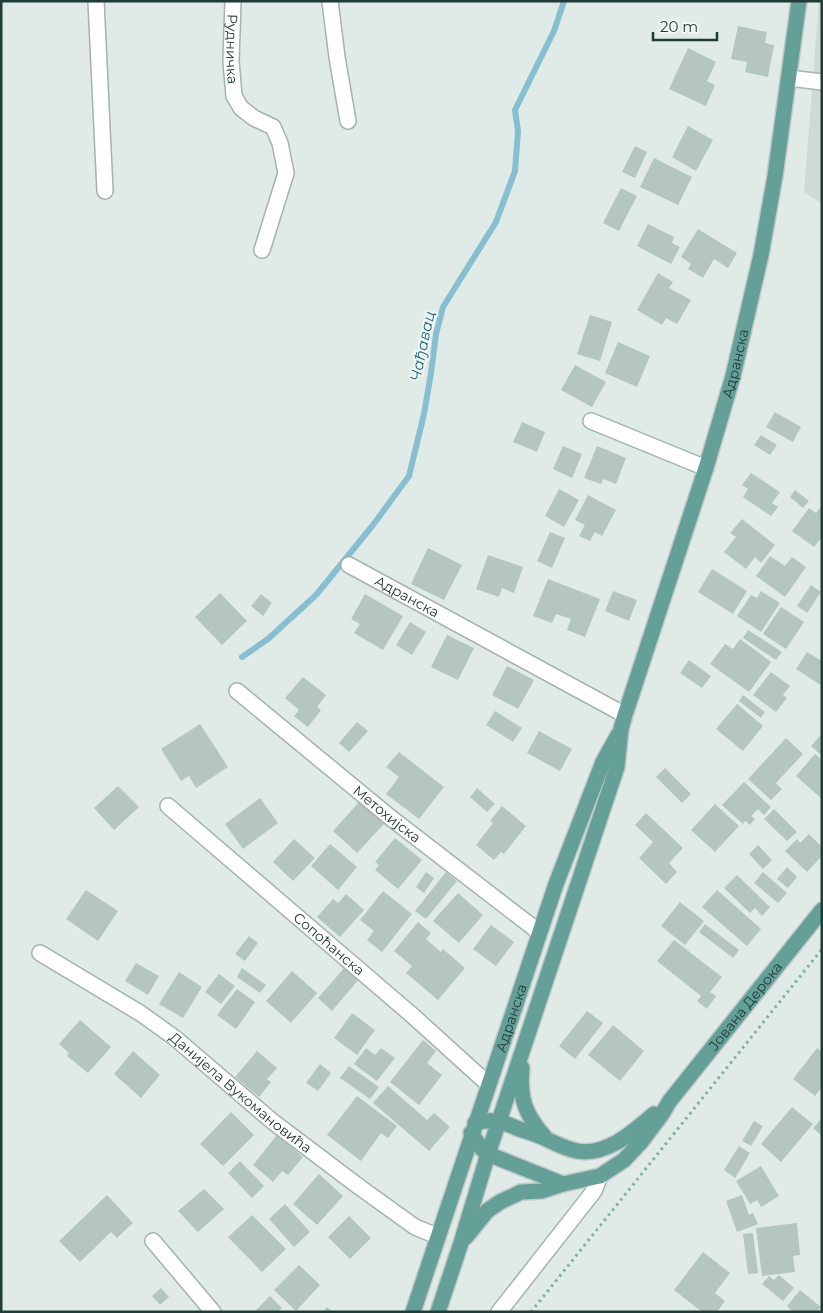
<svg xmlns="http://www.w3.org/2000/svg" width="823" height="1313" font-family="Montserrat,sans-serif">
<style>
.built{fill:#cedad6}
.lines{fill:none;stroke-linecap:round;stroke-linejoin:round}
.stream{stroke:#87bed0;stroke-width:6}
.building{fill:#b5c5c0}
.minor-casing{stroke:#a3b3ae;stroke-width:18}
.major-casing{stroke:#c1c8c7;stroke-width:18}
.path{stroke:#80aea4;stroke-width:3;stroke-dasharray:2.5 4;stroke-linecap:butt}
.minor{stroke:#fff;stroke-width:15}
.major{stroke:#64a097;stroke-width:15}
.labels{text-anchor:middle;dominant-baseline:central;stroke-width:4;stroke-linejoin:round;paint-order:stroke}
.street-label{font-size:14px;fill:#213b36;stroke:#f0f7f4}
.water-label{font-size:15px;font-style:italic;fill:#1b5e76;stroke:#f0f7f4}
</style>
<rect width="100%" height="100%" fill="#e0ebe7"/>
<path class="built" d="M819,1H822V204L804,192Z"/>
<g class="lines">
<path class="stream" d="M242,657L268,639L316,595L373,525L409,476L424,414L431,373L436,334L443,307L496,222L515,171L518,131L515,110L554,31L564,1"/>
</g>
<path class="building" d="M738,26L767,32L765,43L774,45L768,77L745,72L747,62L731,59Z
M688,48L716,62L707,81L715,85L706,106L669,89Z
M688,126L713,140L696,171L672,157Z
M635,146L647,152L635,178L622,172Z
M654,158L692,177L678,205L640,187Z
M621,188L637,196L619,231L603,223Z
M648,224L674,237L672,243L680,247L671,264L637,246Z
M698,229L737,253L728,268L714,259L703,278L688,269L691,264L681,257Z
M658,273L673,282L669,288L691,300L677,324L666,318L662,325L637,310Z
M590,315L612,322L600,361L577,354Z
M618,342L650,356L637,387L605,373Z
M575,365L606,382L592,407L561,390Z
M775,412L801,427L793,442L766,427Z
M522,422L545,432L537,452L513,442Z
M761,435L777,445L770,455L754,445Z
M563,446L582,454L572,478L553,469Z
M597,446L626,458L616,484L603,479L601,484L584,478Z
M751,473L780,492L772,503L778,507L771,516L743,497L748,489L742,485Z
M559,489L579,500L564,527L545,516Z
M795,490L809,501L803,508L790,497Z
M588,495L616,510L602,536L595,532L590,541L579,536L585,525L575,520Z
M821,507L822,537L814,547L792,531L809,508L816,513Z
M742,519L775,545L761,563L755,557L746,569L724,552L736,537L730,533Z
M550,532L565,538L552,568L537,561Z
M428,548L462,565L444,600L411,584Z
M488,555L523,567L514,593L502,588L499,597L476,589Z
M770,556L785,566L792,557L806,567L785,597L756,576Z
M712,569L747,591L733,614L698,592Z
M548,579L600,599L585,637L567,630L571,619L556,614L552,623L533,616Z
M811,585L821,592L807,613L797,606Z
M613,591L637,600L629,621L605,611Z
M761,591L780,603L761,632L737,616L751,595L757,598Z
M220,593L247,621L222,645L195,617Z
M261,594L272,603L263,616L251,606Z
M365,594L403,616L383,650L354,633L360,624L351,619Z
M781,607L804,622L786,649L763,634Z
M410,622L426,632L412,655L396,645Z
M748,630L782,652L776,660L743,638Z
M447,635L474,648L458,680L431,667Z
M740,639L771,662L749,692L710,664L725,644L733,649Z
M807,652L822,661V686L796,669Z
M689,660L711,676L702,688L680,673Z
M507,666L534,680L518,709L492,695Z
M771,672L790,686L783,695L787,698L776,712L753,695Z
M303,677L326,695L317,707L321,710L308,727L294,716L299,710L285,698Z
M743,695L765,712L761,718L739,701Z
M737,704L763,726L743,751L716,729Z
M495,711L522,728L513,742L486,725Z
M357,722L368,731L349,752L339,743Z
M200,724L228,767L196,788L189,776L181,781L161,749Z
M539,731L572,749L560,771L527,753Z
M820,736L822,738V756L811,746Z
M786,738L803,754L776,783L782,789L771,800L748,779Z
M399,752L444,787L419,819L386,794L399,777L386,767Z
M815,754L822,760V799L796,776Z
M665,768L691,794L682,803L656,777Z
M744,782L771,807L764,815L758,809L751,816L755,819L750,825L745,821L743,824L722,805Z
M118,786L139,807L114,830L94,808Z
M477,788L495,804L487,812L470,797Z
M260,798L278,823L243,849L225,824Z
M360,801L384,824L357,853L333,831Z
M715,804L739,826L715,852L691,830Z
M502,806L526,826L504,854L501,852L494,860L476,845L493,823L490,821Z
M774,809L797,832L787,841L764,819Z
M646,813L683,848L669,863L677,872L666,884L639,858L653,842L635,825Z
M809,834L822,847V856L807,872L785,851L797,839L800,843Z
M395,838L422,860L398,889L375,870L379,865L375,862Z
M294,839L315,858L293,881L273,862Z
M330,844L357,867L338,890L311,866Z
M758,845L772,860L763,869L749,854Z
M787,867L797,877L788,888L777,879Z
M426,872L434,878L424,893L416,887Z
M446,872L457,881L426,919L415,911Z
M763,872L787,893L778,903L754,883Z
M737,875L770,907L762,916L755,908L750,913L724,888Z
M86,890L118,911L98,941L66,919Z
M717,890L761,929L747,946L702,907Z
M383,891L412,914L382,952L367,940L374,931L360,920Z
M458,893L483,915L459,943L433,921Z
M346,894L364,910L340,937L317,917L333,899L338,903Z
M680,902L704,921L685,945L661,926Z
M418,922L431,933L426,939L441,952L443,949L465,968L438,1000L406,973L412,966L394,951Z
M705,924L739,950L733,958L699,932Z
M491,925L514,942L496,966L473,949Z
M249,936L258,943L245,961L235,954Z
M674,940L722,977L710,992L716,996L707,1009L697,1001L701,996L657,961Z
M136,963L159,976L148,995L125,981Z
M345,967L359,979L332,1011L318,998Z
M242,968L266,985L260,993L237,977Z
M292,971L317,993L291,1023L266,1001Z
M179,972L202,987L183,1018L159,1004Z
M219,974L235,986L221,1004L205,992Z
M237,989L255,1002L236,1029L217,1015Z
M587,1011L603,1023L575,1059L559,1046Z
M352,1013L375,1030L357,1055L334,1038Z
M80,1020L111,1047L88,1073L67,1056L69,1053L59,1044Z
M613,1025L644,1051L620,1081L588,1055Z
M423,1040L436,1051L427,1063L442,1075L419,1105L390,1082Z
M366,1048L375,1055L381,1048L395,1058L377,1081L354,1064Z
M817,1048L822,1052V1087L815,1096L793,1079Z
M133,1051L160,1075L141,1098L114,1074Z
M257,1051L277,1068L267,1079L271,1082L259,1097L235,1077Z
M320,1064L331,1073L318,1091L306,1083Z
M349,1066L379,1087L370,1099L340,1078Z
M388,1086L427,1120L434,1113L450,1127L429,1151L373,1103Z
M357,1096L397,1126L388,1138L381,1133L361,1161L327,1135Z
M792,1107L813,1124L781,1162L761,1144Z
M231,1112L254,1135L223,1166L200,1144Z
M822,1118V1136L813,1128Z
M754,1121L763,1126L751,1146L742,1141Z
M277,1135L303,1157L288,1175L282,1171L273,1182L253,1165Z
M739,1146L750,1153L735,1178L724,1170Z
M240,1161L264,1186L252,1198L228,1173Z
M761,1166L779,1196L761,1207L757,1200L750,1204L736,1181Z
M319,1174L343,1196L317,1225L293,1204Z
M204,1189L224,1209L198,1232L178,1211Z
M107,1195L133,1223L117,1238L111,1232L80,1262L59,1241Z
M742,1195L749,1215L753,1213L758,1224L737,1232L726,1201Z
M285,1204L310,1232L294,1247L269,1219Z
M252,1215L286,1249L262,1272L228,1237Z
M349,1216L371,1238L350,1259L328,1237Z
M797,1223L800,1255L793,1256L795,1272L762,1276L756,1228Z
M753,1233L758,1273L748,1274L743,1234Z
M703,1252L730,1273L715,1293L725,1301L717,1312H702L674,1290Z
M299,1265L320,1285L296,1311L274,1290Z
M779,1275L794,1288L783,1301L762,1284L769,1276L774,1280Z
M161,1288L169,1297L160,1305L152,1296Z
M800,1290L821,1307L817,1312H793L787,1306Z
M270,1296L282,1308L278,1312H254Z
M327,1307L333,1312H323Z"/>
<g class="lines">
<g class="minor-casing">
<g id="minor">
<path d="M96,1L105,191"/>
<path id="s1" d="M233,1L231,61L234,96L241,108L254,118L273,127L280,143L286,173L262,250"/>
<path d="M330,1L337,57L348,121"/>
<path d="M789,78L822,82"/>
<path d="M591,421L706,468"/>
<path id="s2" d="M349,565L625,715"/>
<path id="s3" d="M237,691L391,818L539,932"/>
<path id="s4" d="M168,806L413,1016L488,1084"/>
<path id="s5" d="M40,953L140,1013L175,1038L272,1121L358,1186L415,1227L437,1236"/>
<path d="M153,1241L213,1312"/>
<path d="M499,1312L594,1191L600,1176"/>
</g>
</g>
<g class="major-casing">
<g id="major">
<path d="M522,1068C519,1098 525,1114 544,1136"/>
<path d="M475,1123C492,1118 504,1122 519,1129C529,1132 539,1135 548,1140C557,1144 566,1149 577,1151C607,1156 633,1132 654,1114"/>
<path id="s6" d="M471,1133L482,1149L488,1154L563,1184L586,1179L600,1176L624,1160L641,1142L662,1114L669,1102L822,910"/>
<path d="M466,1237L487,1211L500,1202L521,1192L542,1191L563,1184"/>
<path id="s7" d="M413,1312L556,884L603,762L618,735"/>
<path id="s8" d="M438,1312L461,1243L488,1154L617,767L621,729L625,715L706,468L733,376L761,255L775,176L799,1"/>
</g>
</g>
<path class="path" d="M531,1312L822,949"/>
<use href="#minor" class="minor"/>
<use href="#major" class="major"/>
</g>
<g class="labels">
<g class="street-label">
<text stroke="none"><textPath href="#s1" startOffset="48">Рудничка</textPath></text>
<text stroke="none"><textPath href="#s8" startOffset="995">Адранска</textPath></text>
<text stroke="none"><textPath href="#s2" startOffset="66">Адранска</textPath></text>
<text stroke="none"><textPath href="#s3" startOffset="194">Метохијска</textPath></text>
<text stroke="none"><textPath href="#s4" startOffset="212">Сопоћанска</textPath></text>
<text stroke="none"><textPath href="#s6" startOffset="371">Јована Дерока</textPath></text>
<text stroke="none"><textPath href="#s7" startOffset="310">Адранска</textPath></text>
<text stroke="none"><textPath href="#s5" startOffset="245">Данијела Вукомановића</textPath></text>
</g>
<g class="water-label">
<text transform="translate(422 346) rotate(-78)">Чађавац</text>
</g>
</g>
<rect width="823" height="1313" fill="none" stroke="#213b36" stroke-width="5"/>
<path d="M653 32v8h64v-8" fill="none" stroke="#213b36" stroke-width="2.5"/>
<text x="660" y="32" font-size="15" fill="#213b36" stroke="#f0f7f4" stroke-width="4" paint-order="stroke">20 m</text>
</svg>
